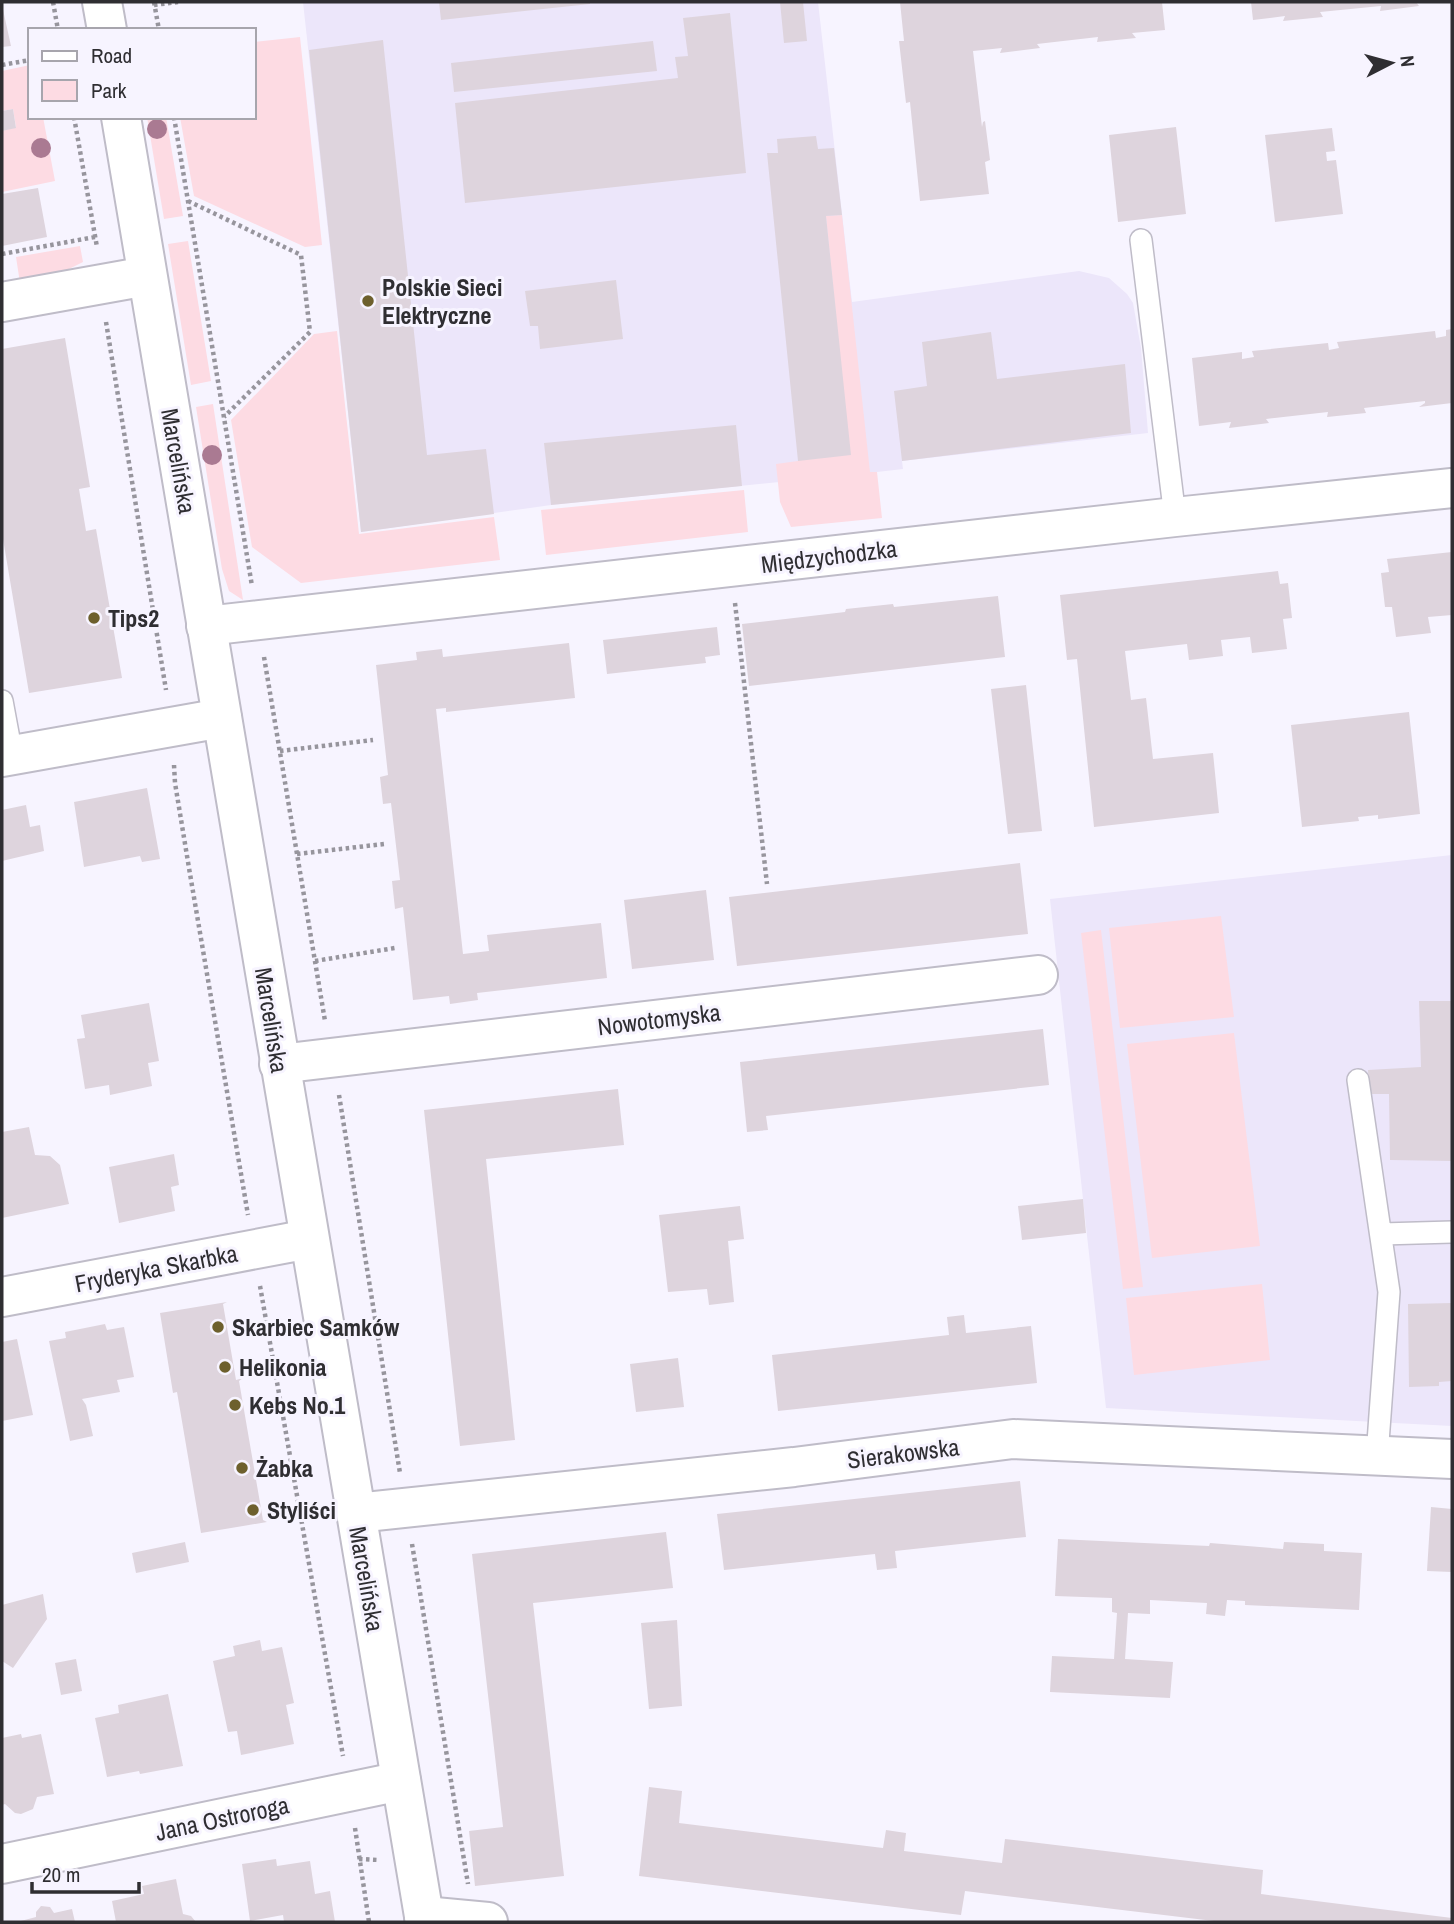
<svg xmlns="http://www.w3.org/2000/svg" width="1454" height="1924" font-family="'Archivo Narrow',sans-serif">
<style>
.built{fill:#ece6fa}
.green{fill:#fddbe3}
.building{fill:#ded4dd}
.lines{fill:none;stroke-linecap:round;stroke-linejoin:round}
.service-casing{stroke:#bfbcc8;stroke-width:24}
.minor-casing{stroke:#bfbcc8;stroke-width:42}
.tertiary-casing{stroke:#bfbcc8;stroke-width:42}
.path{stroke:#97959d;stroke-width:4.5;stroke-dasharray:3.5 3.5;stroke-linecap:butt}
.service{stroke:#fff;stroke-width:21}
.minor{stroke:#fff;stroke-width:38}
.tertiary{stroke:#fff;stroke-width:38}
.tree{fill:#aa7a92}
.poi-dot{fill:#6d602d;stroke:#f7f4ff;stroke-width:2.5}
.labels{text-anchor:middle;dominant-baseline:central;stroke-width:6;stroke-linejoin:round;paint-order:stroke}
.poi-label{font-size:24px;font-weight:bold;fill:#2f2e32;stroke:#f7f4ff;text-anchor:start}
.street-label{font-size:24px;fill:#2f2e32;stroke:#f7f4ff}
</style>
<rect width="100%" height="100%" fill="#f7f4ff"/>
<path class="built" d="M303,2H818L852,302L1079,271L1109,278L1127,294L1133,303L1141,348L1148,433L902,461L903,469L877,472L551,505L361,532Z
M1452,855V1426L1106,1408L1050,899Z"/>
<path class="green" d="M300,37L322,245L305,247L194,196L180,117H254V42Z
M30,65V117H43L55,181L2,192V131L16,127L13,109L2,111V71Z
M147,117H166L183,216L164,219Z
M842,215L870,472H877L882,518L791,527L780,502L776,464L798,461L836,317L826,216Z
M188,241L211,381L191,385L168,244Z
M80,246L83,262L57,275L20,283L16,257Z
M337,331L359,534L494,517L500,560L301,583L252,547L231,420L314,334Z
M213,404L243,600L229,591L222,569L196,407Z
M744,490L748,532L546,555L541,510Z
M1221,916L1234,1017L1120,1028L1109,928Z
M1101,930L1143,1287L1123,1289L1081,933Z
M1234,1033L1260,1246L1152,1258L1127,1044Z
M1262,1284L1270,1360L1134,1375L1126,1298Z"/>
<path class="building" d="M439,2H590V4L441,20Z
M780,2H803L807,41L784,43Z
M900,2H1162L1165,30L1132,33L1136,38L1097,42L1098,37L1037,44L1040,48L1000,53L1002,48L973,51L982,127L983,122L985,121L990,160L985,162L989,194L920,201L910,102L906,103L899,41H904Z
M1251,2H1416L1419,6L1380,11L1381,6L1320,12L1323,17L1283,21L1285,16L1253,20Z
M2,5L11,46L2,47Z
M730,13L746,173L465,203L455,103L678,78L675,57L688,56L683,18Z
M383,40L427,455L486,449L494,514L361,532L309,50Z
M653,41L657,71L454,92L451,63Z
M13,109L16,128L2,131V111Z
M1176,127L1186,214L1118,222L1109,135Z
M1332,128L1335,151L1326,152L1327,161L1336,160L1343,214L1275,222L1265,135Z
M816,136L818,149L834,148L842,215L826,216L851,455L798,461L767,153H778L777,139Z
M38,188L47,237L2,246V194Z
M616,280L623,339L540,349L538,326H530L525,291Z
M1452,329V403L1419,407L1425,403V401L1364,408L1366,413L1327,417L1328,412L1266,419L1269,423L1229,428L1231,422L1199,426L1192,358L1242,352V359L1254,357L1252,351L1328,343L1329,350L1339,348L1337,342L1435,331L1436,338L1446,336V330Z
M991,332L997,379L1125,364L1131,433L902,461L894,391L927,386L922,342Z
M65,338L90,487L79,489L86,531L96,529L122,678L29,693L2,533V349Z
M736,425L742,486L551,505L544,443Z
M1452,552V615L1428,617L1431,633L1396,637L1392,607H1385L1381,573L1389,572L1387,559Z
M1278,571L1280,584L1288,583L1292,618L1283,619L1287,649L1252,653L1250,637L1221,640L1223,656L1189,660L1187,644L1125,651L1131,700L1146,698L1153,759L1213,753L1219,813L1094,827L1077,659L1067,660L1060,595Z
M998,596L1005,657L749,686L742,624L845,612L846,609L893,604L894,607Z
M717,627L720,655L705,657L706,663L607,674L603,640Z
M569,643L575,698L446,712V708L436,709L463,954L489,951L487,935L601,923L607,978L477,993L478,1000L450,1004L449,996L413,1000L403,907L395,909L392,881L400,880L391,803L383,804L380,777L388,775L376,665L417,660L416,652L442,649L443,657Z
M1026,685L1042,831L1008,834L991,689Z
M1409,712L1420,814L1378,819V815L1358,817L1359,821L1302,827L1291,725Z
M147,788L160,859L142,862L140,856L84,867L74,802Z
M26,805L30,827L40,825L44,851L2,861V810Z
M1020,863L1028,934L737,966L729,897Z
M706,890L714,960L632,969L624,900Z
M1419,1001H1452V1161L1390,1160L1389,1094H1369L1368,1070L1421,1067Z
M149,1003L159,1061L148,1063L152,1086L110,1095L109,1085L85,1089L77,1039L85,1038L81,1015Z
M1043,1029L1049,1085L766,1116L768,1130L747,1132L740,1062Z
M618,1089L624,1145L486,1159L515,1440L460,1446L424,1110Z
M29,1127L35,1155L50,1156L60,1165L69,1204L2,1218V1132Z
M174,1154L179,1185L171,1187L175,1211L119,1223L109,1167Z
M1083,1199L1086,1233L1022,1240L1018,1206Z
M740,1206L744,1239L728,1241L734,1302L709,1305L707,1289L668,1292L659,1215Z
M227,1302L223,1304L236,1380L243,1378L239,1381L263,1520L267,1522L201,1533L177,1392L173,1393L160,1313Z
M1452,1303V1381L1439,1382V1386L1409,1387L1408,1304Z
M964,1315L966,1333L1031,1326L1037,1383L778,1411L772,1355L949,1335L947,1317Z
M105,1324L107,1330L124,1327L134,1377L117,1380L120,1392L82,1399L86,1405L93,1436L70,1441L49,1341L66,1338L65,1332Z
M17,1339L33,1415L2,1421V1342Z
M678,1358L684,1407L636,1412L630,1364Z
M1020,1481L1026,1537L895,1551L897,1568L877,1570L875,1554L724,1570L717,1514Z
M1431,1507L1452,1509V1572L1427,1571Z
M666,1532L673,1588L533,1603L564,1876L475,1886L469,1831L503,1827L472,1554Z
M1058,1539L1209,1546L1210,1543L1283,1549L1284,1542L1324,1544V1551L1362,1553L1359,1610L1245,1605V1601L1227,1600L1225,1616L1206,1614L1207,1603L1150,1600V1614L1128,1613L1125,1659L1173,1662L1170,1698L1050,1692L1052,1656L1114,1659L1117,1613L1112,1612V1598L1055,1596Z
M185,1542L189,1562L136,1573L132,1553Z
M43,1594L47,1619L13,1668L2,1661V1605Z
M677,1620L682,1706L649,1709L641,1623Z
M260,1640L262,1651L282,1647L294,1703L286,1705L294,1744L241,1755L237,1731L228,1732L213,1661L235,1656L233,1646Z
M76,1659L82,1691L61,1695L55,1663Z
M168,1694L183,1766L140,1774L139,1771L107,1777L95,1718L119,1713L118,1705Z
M21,1734L22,1738L41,1734L54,1794L37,1797L33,1809L21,1814L15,1813L5,1804L2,1805V1738Z
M649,1787L682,1791L679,1823L883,1848L886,1830L906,1833L904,1851L1002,1863L1005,1839L1263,1870L1261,1894L1452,1918V1922H1222L965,1891L961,1915L639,1876Z
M276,1859L277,1866L310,1861L315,1894L330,1891L335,1922H284L283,1915L250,1921L242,1864Z
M176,1879L183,1914L191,1916L196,1922H116L112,1901L144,1894L142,1886Z
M41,1906L50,1907L54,1913L72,1909L75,1922H17L36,1917V1912Z"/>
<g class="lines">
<g class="service-casing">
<path id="service" d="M1141,240L1175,517
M2,701L12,755
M1358,1080L1389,1292L1377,1456
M1382,1234L1452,1232"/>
</g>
<g class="minor-casing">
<path id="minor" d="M2,302L147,276
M206,626L1175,517L1452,488
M2,757L222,718
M279,1064L1038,975
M2,1297L309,1239
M356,1513L794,1467L1013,1439L1452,1459
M2,1864L401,1781
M424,1916L488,1922"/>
</g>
<g class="tertiary-casing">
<path id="tertiary" d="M102,2L107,30
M121,117L425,1922"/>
</g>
<path class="path" d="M53,2L58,30
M154,2L159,30
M154,5L178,2
M2,65L30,60
M74,117L97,247
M174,117L252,586
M188,201L301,255L310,332L224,417
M2,254L95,237
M106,322L166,690
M735,603L767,884
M264,657L325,1021
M280,751L373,740
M174,765L175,783L189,868L248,1215
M297,854L384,844
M315,961L395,948
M339,1095L400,1473
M260,1286L343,1756
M292,1476L312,1472
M412,1544L468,1884
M355,1828L369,1922
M359,1859L379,1860"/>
<use href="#service" class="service"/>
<use href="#minor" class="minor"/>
<use href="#tertiary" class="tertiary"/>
</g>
<g class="tree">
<circle cx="157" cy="129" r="10"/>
<circle cx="41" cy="148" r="10"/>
<circle cx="212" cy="455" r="10"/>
</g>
<g class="poi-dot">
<circle cx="368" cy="301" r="7"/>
<circle cx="94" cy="618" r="7"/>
<circle cx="218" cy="1327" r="7"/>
<circle cx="225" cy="1367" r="7"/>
<circle cx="235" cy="1405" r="7"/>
<circle cx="242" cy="1468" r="7"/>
<circle cx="253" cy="1510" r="7"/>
</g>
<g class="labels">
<g class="poi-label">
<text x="382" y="287">Polskie Sieci<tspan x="382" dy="28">Elektryczne</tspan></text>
<text x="108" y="618">Tips2</text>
<text x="232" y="1327">Skarbiec Samków</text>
<text x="239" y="1367">Helikonia</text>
<text x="249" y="1405">Kebs No.1</text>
<text x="256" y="1468">Żabka</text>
<text x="267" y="1510">Styliści</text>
</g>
<g class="street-label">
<text transform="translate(179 461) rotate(80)">Marcelińska</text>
<text transform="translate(829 556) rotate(-7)">Międzychodzka</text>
<text transform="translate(659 1019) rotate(-7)">Nowotomyska</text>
<text transform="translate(272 1020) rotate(81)">Marcelińska</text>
<text transform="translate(156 1268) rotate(-11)">Fryderyka Skarbka</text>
<text transform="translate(903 1453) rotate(-7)">Sierakowska</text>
<text transform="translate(367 1579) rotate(80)">Marcelińska</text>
<text transform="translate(222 1818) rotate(-12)">Jana Ostroroga</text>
</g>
</g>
<rect width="1454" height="1924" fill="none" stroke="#2f2e32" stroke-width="7"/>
<rect x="28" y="28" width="228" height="91" fill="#f7f4ff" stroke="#a7a5ad" stroke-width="2"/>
<rect x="42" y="51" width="35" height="10" fill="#ffffff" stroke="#a7a5ad" stroke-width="2"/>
<text x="91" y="63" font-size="21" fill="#2f2e32">Road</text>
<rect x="42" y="80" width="35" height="21" fill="#fddbe3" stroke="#a7a5ad" stroke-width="2"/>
<text x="91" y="98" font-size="21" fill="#2f2e32">Park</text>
<g transform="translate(1391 63) rotate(84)" stroke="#f7f4ff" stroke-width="5" paint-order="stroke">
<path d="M0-5L12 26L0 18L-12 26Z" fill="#2f2e32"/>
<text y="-10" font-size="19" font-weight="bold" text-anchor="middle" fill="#2f2e32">N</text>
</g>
<path d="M32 1882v10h107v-10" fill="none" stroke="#2f2e32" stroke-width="3.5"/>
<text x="42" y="1882" font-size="21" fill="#2f2e32" stroke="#f7f4ff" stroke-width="5" paint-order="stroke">20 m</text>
</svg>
